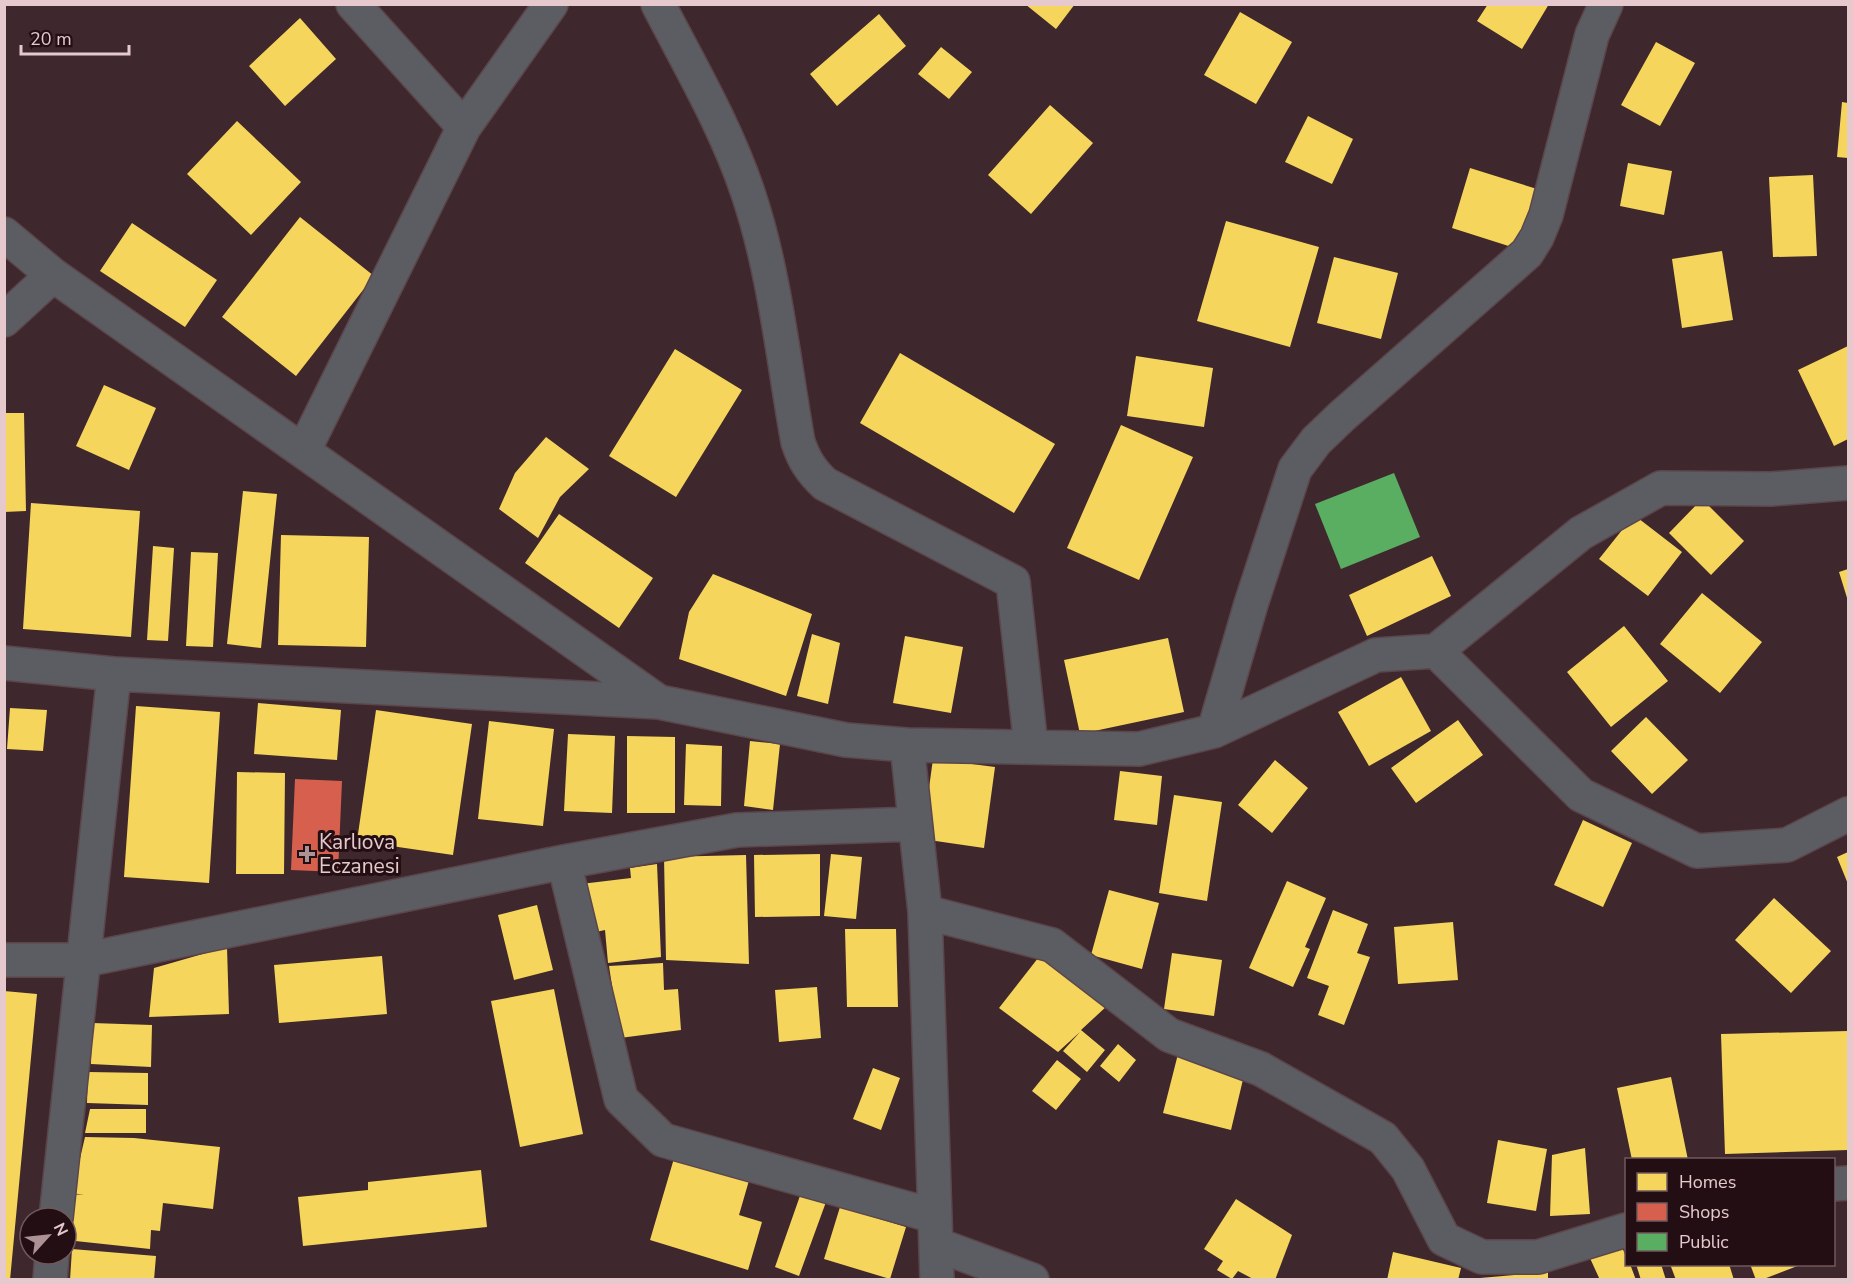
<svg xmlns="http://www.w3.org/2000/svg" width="1853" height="1284" font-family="'Nunito Sans',sans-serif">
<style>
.homes{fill:#f6d55c}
.shops{fill:#d6604d}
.public{fill:#5aae61}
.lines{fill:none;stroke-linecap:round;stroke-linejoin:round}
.minor-casing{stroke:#5b474b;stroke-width:36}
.minor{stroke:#5c5d63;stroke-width:33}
.poi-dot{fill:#ac9195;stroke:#230f13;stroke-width:2}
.labels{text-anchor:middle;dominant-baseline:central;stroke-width:6;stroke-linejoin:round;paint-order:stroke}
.poi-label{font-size:21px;fill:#e6c9cd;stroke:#230f13;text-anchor:start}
</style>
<rect width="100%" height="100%" fill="#3f282d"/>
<path class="homes" d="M1025,4H1075L1056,29Z
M1488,4H1549L1522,49L1477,21Z
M1240,12L1292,42L1256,104L1204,75Z
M879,14L906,46L837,106L810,74Z
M300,18L336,59L285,106L249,66Z
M1656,42L1695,63L1660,126L1621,105Z
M941,47L972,72L949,99L918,74Z
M1842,102L1848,103V158L1837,157Z
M1050,105L1093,143L1031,214L988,175Z
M1308,116L1353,139L1332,184L1285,162Z
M237,121L301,182L251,235L187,174Z
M1628,163L1672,171L1664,215L1620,206Z
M1470,168L1537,189L1518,249L1452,228Z
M1813,175L1817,256L1773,257L1769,177Z
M300,217L374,276L296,376L222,317Z
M1226,221L1319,247L1290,347L1197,321Z
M132,223L217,280L185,327L100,271Z
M1722,251L1733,320L1682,328L1672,259Z
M1334,257L1398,273L1381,339L1317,323Z
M1848,346V439L1834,446L1798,370Z
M675,349L742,390L676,497L609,456Z
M900,353L1055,444L1014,513L860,423Z
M1136,356L1213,368L1204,427L1127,416Z
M104,385L156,408L129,470L76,446Z
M4,413H24L26,511L4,512Z
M1121,425L1193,457L1139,580L1067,548Z
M546,437L589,469L560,497L538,538L499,509L515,473Z
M243,491L277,494L261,648L227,644Z
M1702,499L1744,541L1711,575L1669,533Z
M31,503L140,511L131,637L23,629Z
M559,514L653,578L619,628L525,563Z
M1634,515L1682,552L1648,596L1599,559Z
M281,535L369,537L366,647L278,645Z
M153,546L174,548L168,641L147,640Z
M191,552L218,553L213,647L186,646Z
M1432,556L1451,596L1367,636L1349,595Z
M1848,569V601L1839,572Z
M713,574L812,614L786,696L679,659L689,612Z
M1702,593L1762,642L1720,693L1660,644Z
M1624,626L1668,681L1611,727L1567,672Z
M812,634L840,643L828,704L797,696Z
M905,636L963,647L951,713L893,703Z
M1168,638L1184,712L1080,734L1064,660Z
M1401,677L1431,731L1369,766L1338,712Z
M258,703L341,710L337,760L254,754Z
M136,706L220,712L209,883L124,877Z
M10,708L47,710L43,751L7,749Z
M376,710L472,724L453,855L357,841Z
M1646,717L1688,760L1652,794L1611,751Z
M1458,720L1483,755L1416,803L1391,768Z
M489,721L554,729L543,826L478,819Z
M568,734L615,736L612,813L564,811Z
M627,736L675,737V813H627Z
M750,741L780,744L773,810L744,806Z
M686,744L722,746L721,806L684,805Z
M933,759L995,767L984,848L922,839Z
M1275,760L1308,788L1272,833L1238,805Z
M1120,771L1162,776L1157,825L1114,820Z
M237,772L285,773L284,874H236Z
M1174,795L1222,802L1207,901L1159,893Z
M1583,820L1632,843L1603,907L1554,885Z
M1848,852V884L1837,857Z
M820,854V916L755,917L754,855Z
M831,854L862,857L856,919L824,916Z
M746,855L749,964L666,960L664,857Z
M657,864L661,957L608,963L605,930L591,933L581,884L631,878L630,868Z
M1287,881L1326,898L1305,947L1310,949L1293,987L1249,968Z
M1109,890L1159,903L1142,969L1091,955Z
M1774,898L1831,951L1791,993L1735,940Z
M537,905L553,970L514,980L498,915Z
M1333,910L1368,924L1357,953L1370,957L1344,1025L1318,1015L1329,986L1307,978Z
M1453,922L1458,980L1398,984L1394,927Z
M845,929H896L898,1007H847Z
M227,947L229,1014L149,1017L154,968Z
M1042,953L1108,1005L1081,1030L1105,1050L1087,1072L1063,1051L1080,1032L1058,1052L999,1008Z
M1172,953L1222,960L1214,1016L1164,1009Z
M382,956L387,1014L279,1023L274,965Z
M663,963L664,990L678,989L681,1030L620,1038L609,966Z
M817,987L821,1038L779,1042L775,990Z
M554,989L583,1134L520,1147L491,1001Z
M4,991L37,994L10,1280H4Z
M92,1023L152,1025L151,1067L91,1064Z
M1848,1031V1150L1725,1154L1721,1034Z
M1118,1044L1136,1060L1119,1082L1100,1066Z
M1178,1054L1245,1071L1231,1130L1163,1113Z
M1057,1060L1081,1079L1056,1110L1032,1091Z
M873,1068L900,1078L881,1130L853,1119Z
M88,1072L148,1073V1105L87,1103Z
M1671,1077L1688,1160H1632L1617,1088Z
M90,1109H146V1133H85Z
M85,1137L134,1138L220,1147L213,1209L163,1203L160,1231L151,1230L150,1249L66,1240L70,1194L84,1195L72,1193Z
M1498,1140L1547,1149L1536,1211L1487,1203Z
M1585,1148L1590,1214L1550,1216L1552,1155Z
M675,1155L750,1177L739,1215L762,1222L748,1270L650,1240Z
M481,1170L487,1227L303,1246L298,1197L368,1190V1182Z
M801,1193L826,1202L799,1276L775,1267Z
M1236,1199L1292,1235L1275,1280H1255L1238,1271L1232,1279L1217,1270L1223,1261L1204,1249Z
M840,1207L906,1227L890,1279L824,1259Z
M1620,1242L1626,1257V1264H1630L1636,1280H1600L1589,1256Z
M72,1249L156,1256L154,1280H70Z
M1393,1252L1461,1268L1458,1280H1387Z
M1636,1264H1661L1666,1280H1641Z
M1670,1264H1729L1734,1280H1676Z
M1750,1264H1800V1265L1761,1280H1756Z
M1548,1272V1280H1480V1278Z"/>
<path class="shops" d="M295,779L342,781L338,872L291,870Z"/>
<path class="public" d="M1394,473L1420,537L1341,569L1315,504Z"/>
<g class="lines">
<g class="minor-casing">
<path id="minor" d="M353,4L464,127
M658,4C690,66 726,127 748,193C775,273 783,359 798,442C804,460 811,471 825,484L1013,582L1031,747
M4,234L53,275L659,702
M4,320L53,275
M304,450L464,127L551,4
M1436,651L1581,533L1661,488L1771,489L1848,483
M4,663L114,674L659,702L846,740L907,745L1139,749L1214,731L1376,655L1436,651L1581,795L1697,851L1787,845L1848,814
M1214,731L1251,604L1295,469L1316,441L1341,417L1527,253L1537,237L1546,215L1592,35L1606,4
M907,745L925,912L937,1280
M564,862L621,1099L663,1140L934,1216
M925,912L1052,945L1169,1035L1261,1069L1383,1138L1408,1169L1444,1239L1482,1257H1538L1626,1230
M4,960H84L564,862L737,830L915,824
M1834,1184L1848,1183
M56,1218L114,674
M938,1245L1032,1280
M50,1280L52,1254"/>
</g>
<use href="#minor" class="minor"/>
</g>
<path class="poi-dot" d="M304 845h6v6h6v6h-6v6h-6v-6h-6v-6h6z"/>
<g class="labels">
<g class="poi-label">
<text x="319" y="842">Karlıova<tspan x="319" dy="24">Eczanesi</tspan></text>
</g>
</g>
<rect width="1853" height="1284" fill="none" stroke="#e6c9cd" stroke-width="12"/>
<rect x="1625" y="1158" width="210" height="108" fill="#230f13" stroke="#71595d" stroke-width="1.5"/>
<rect x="1637" y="1173" width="30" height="18" fill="#f6d55c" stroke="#71595d" stroke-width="1.5"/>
<text x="1679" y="1188" font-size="18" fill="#e6c9cd">Homes</text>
<rect x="1637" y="1203" width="30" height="18" fill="#d6604d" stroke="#71595d" stroke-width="1.5"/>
<text x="1679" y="1218" font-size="18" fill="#e6c9cd">Shops</text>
<rect x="1637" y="1233" width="30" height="18" fill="#5aae61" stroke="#71595d" stroke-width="1.5"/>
<text x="1679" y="1248" font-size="18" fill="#e6c9cd">Public</text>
<g transform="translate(48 1236) rotate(63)"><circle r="28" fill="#230f13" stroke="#71595d" stroke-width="1.5"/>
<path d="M0-4.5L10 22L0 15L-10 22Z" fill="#ac9195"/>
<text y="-9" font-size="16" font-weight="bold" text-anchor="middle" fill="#e6c9cd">N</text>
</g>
<path d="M21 45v9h108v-9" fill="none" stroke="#e6c9cd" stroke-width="3"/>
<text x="30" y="45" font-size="18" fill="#e6c9cd" stroke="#230f13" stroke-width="4.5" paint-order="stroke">20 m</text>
</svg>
